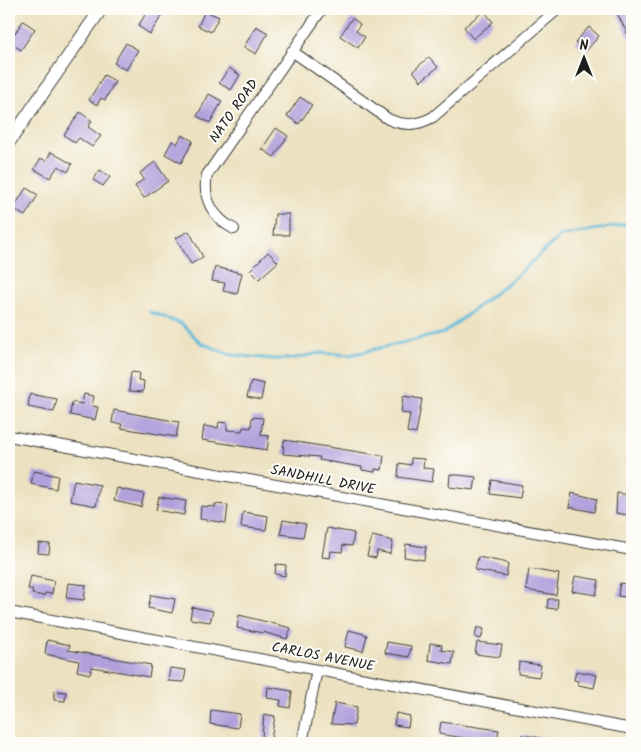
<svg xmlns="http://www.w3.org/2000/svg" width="641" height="752" font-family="Kalam,sans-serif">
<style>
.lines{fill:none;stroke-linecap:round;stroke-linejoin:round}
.stream{stroke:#5ab8d8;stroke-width:3}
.building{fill:#b1a0dc}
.minor-casing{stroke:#3b3a35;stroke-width:12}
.tertiary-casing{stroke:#3b3a35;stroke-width:14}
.minor{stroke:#fff;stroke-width:10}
.tertiary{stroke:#fff;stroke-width:12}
.labels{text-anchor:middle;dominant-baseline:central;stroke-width:4;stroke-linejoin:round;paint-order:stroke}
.street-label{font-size:14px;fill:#1c1c1c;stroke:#fdfcf7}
</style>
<rect width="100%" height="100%" fill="#fdfcf7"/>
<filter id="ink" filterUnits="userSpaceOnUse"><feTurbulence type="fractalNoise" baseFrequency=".02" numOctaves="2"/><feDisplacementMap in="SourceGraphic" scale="10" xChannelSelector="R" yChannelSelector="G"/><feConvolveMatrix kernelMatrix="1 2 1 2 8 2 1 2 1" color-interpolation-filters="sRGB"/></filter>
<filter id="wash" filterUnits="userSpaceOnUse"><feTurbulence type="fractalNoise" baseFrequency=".0096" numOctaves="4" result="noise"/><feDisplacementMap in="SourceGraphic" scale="20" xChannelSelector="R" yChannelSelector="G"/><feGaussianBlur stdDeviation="1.12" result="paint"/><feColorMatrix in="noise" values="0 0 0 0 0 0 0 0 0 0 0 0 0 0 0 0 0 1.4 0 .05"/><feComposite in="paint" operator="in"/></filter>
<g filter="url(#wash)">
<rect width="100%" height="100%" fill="#ece1c0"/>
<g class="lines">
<path class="stream" d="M150,312L182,324L201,343L232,355L273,359H291L320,353L350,355L444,333L519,274L560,236L632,223"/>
</g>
<g id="blocks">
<path class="building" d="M149,9L163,14L150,34L138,26Z
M615,9H627L632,19V43Z
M205,11L219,17L211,32L198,26Z
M484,11L493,22L473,39L464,27Z
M352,18L360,24L356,31L365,37L358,48L340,36Z
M23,21L35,29L21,50L9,42Z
M256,26L268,33L256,54L244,47Z
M589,27L599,36L586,51L575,42Z
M126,43L138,50L126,70L114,63Z
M429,57L438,67L421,81L413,71Z
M229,68L240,75L231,90L219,83Z
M104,75L115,81L105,100L101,98L97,105L89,100Z
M209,94L222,101L210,123L197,116Z
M300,97L312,105L299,124L287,116Z
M80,112L92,121L88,127L101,136L92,147L79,138L75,143L64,135Z
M276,128L288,136L274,157L262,149Z
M182,135L193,141L181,163L165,154L172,141L177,144Z
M51,152L72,164L68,172L58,166L50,178L34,169L41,158L46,161Z
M155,162L168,181L144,198L135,186L144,179L140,173Z
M100,170L110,177L103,186L93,180Z
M26,188L38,195L25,216L13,209Z
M275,214H289V235H273Z
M189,231L203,257L191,264L176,238Z
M268,252L278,262L259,279L250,270Z
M215,267L242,273L237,294L223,291L225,283L212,281Z
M131,372L139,373L138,380L144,381L143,392L129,391Z
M251,381L264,384L261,400L247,397Z
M30,394L57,399L54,412L28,407Z
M84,394L94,396L92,406L98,407L95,420L70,415L72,402L82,404Z
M403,396L422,399L416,434L407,432L410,414L401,413Z
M114,410L179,422L176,437L121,428L122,424L112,423Z
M252,417L263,418L261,435L269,436L267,450L202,440L204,426L218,428L219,422L227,423V430L242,431L243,427L251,428Z
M284,440L384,456L382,470L375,469V472L362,470V467L319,460L320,457L283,454Z
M411,458L424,459L423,468L434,469L432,482L398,477L399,463L411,465Z
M34,471L58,476L56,489L31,484Z
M450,474L476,477L474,490L449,487Z
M74,480L100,485L96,506L70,501Z
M492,480L522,485L520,498L490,494Z
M117,488L144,494L141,507L114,501Z
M572,493L597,499L594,512L569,507Z
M617,493L630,495L628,503L632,504V516L616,513Z
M159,497L186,501L184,515L156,510Z
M215,504L228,505L226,523L200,519L201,506L215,507Z
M243,512L268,516L266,530L241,527Z
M283,520L306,524L303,537L280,534Z
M327,528L354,533L352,546L343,545L342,552L331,551L330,558L322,557Z
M372,536L393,541L390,554L377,551L376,558L367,556Z
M39,543L50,544L49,554L38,553Z
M406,544L426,547L424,560L404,557Z
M478,557L508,563L506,576L475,570Z
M276,564L286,565L285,576L275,574Z
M529,569L559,574L556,595L526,590Z
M31,576L54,581L52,594L45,593L44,596L32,594L33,590L28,589Z
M575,576L599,580L596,595L572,591Z
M68,583L86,585L84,600L66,598Z
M620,583L632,585V598L618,596Z
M151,595L175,599L172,613L148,608Z
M548,599H558L557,609L547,608Z
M192,607L213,611L210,622L190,619Z
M239,615L291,628L287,639L263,632V633L237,628Z
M477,627L484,629L481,639L475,637Z
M349,630L367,635L363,651L345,647Z
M47,640L70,645L68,650L151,665L149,677L92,667L90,674L77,671L79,661L45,654Z
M387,642L411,646L409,657L385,653Z
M477,642L502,645L500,657L475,654Z
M430,643L442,645L441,650L454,652L452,664L428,660Z
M519,662L541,665L539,677L518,674Z
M170,668L186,670L184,682L168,681Z
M576,671L597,675L594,688L578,685V681L574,680Z
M268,687L292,691L290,708L280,706L281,700L267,698Z
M54,691L66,692L65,701L54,700Z
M335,703L357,707L354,725L331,724Z
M211,710L240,714L238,728L210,724Z
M396,713L410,716L408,727L394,725Z
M264,714L275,716L271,739L262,737Z
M441,722L499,730L496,743L439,734Z
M522,735L548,739L547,743H520Z"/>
</g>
</g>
<g filter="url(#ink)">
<use href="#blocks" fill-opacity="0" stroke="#3b3a35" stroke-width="1"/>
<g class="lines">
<g class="minor-casing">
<path id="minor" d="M292,51L388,119C404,126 417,126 433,117L558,9
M234,229C213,218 202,198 207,175L322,9
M9,436L632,550
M9,612L632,729
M302,743L317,670"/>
</g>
<g class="tertiary-casing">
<path id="tertiary" d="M9,142L101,9"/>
</g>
<use href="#minor" class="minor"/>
<use href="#tertiary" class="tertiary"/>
</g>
</g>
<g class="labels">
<g class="street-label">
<text transform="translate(234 111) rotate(-55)">NATO ROAD</text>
<text transform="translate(323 480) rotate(11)">SANDHILL DRIVE</text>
<text transform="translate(323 657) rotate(11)">CARLOS AVENUE</text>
</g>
</g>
<rect width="641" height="752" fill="none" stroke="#fdfcf7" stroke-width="30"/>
<g transform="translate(584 58)" stroke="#fdfcf7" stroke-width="4" paint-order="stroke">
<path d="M0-4L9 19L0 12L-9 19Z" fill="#1c1c1c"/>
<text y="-8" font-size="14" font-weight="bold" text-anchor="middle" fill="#1c1c1c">N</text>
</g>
</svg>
